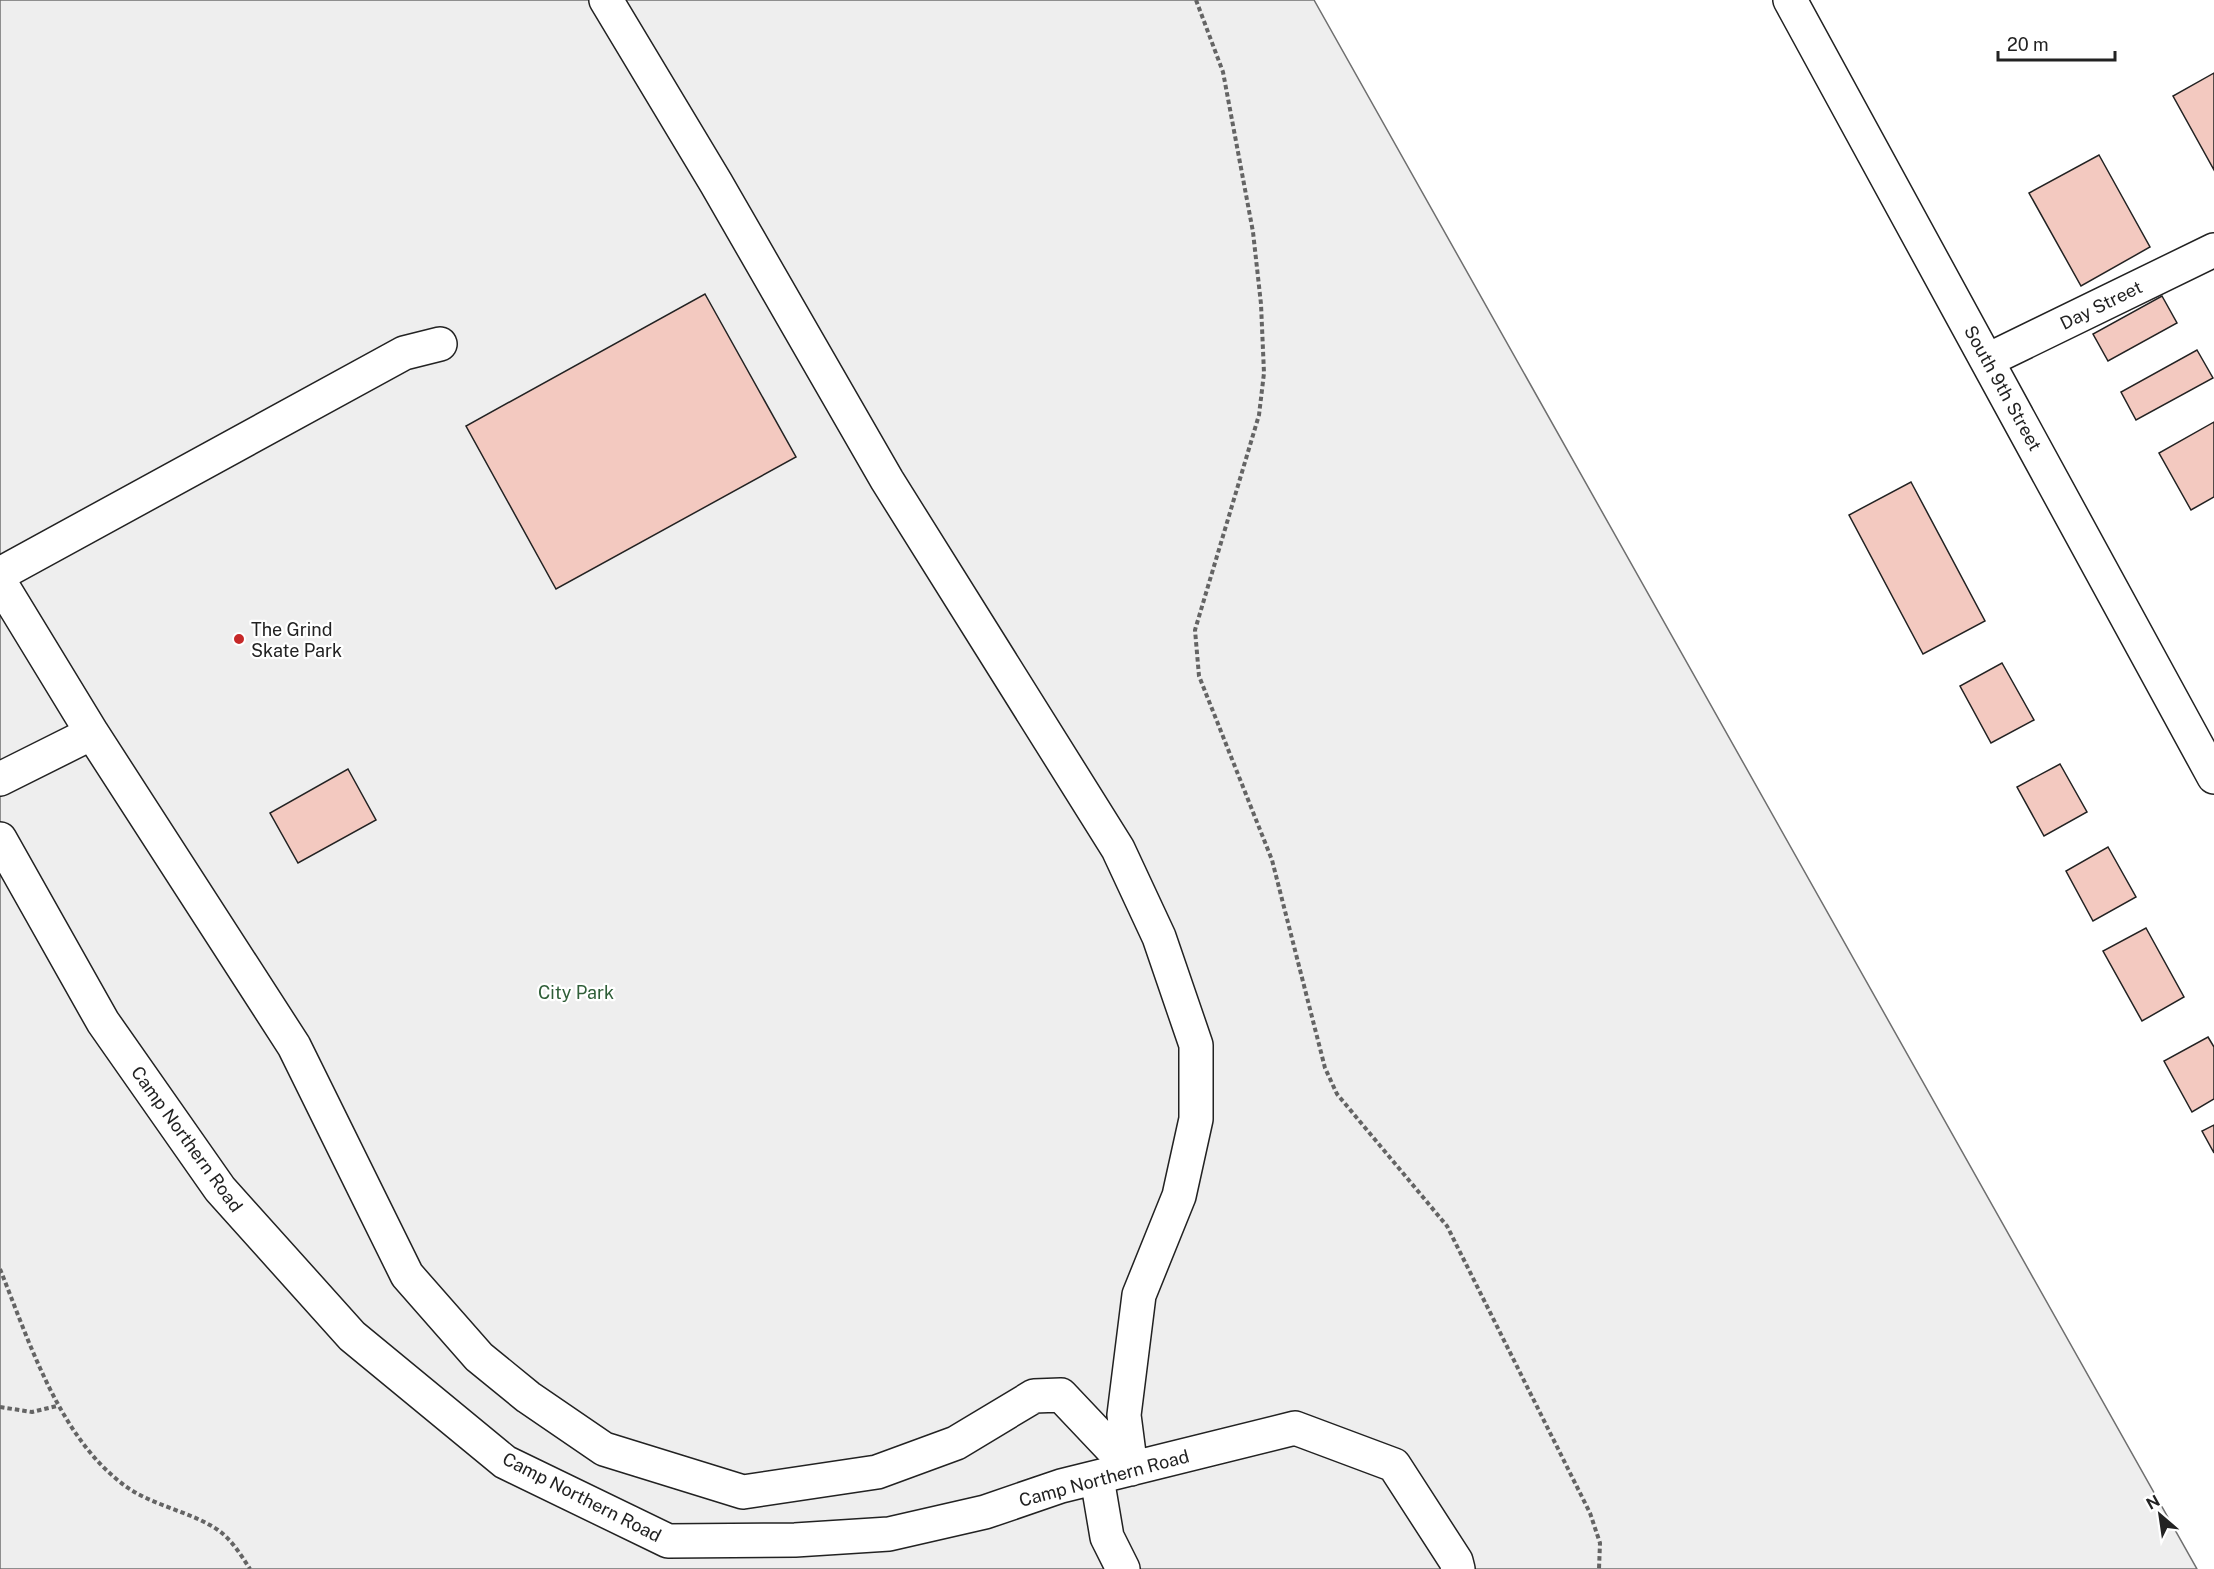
<svg xmlns="http://www.w3.org/2000/svg" width="2214" height="1569" font-family="'Public Sans',sans-serif">
<style>
.green{fill:#eee;stroke:#6f6f6f;stroke-width:1.5}
.building{fill:#f3c9c0;stroke:#222;stroke-width:1.5}
.lines{fill:none;stroke-linecap:round;stroke-linejoin:round}
.minor-casing{stroke:#222;stroke-width:36}
.path{stroke:#646464;stroke-width:4;stroke-dasharray:4.5 3;stroke-linecap:butt}
.minor{stroke:#fff;stroke-width:33}
.poi-dot{fill:#c62828;stroke:#fff;stroke-width:2}
.labels{text-anchor:middle;dominant-baseline:central;stroke-width:4.5;stroke-linejoin:round;paint-order:stroke}
.street-label{font-size:18px;fill:#222;stroke:#fff}
.poi-label{font-size:18px;fill:#222;stroke:#fff;text-anchor:start}
.park-label{font-size:18px;fill:#2f5e38;stroke:#fff}
</style>
<rect width="100%" height="100%" fill="#fff"/>
<path class="green" d="M0,0H1314L2197,1569H0Z"/>
<path class="building" d="M2214,73V170L2173,96Z
M2099,155L2150,247L2081,286L2029,193Z
M705,294L796,457L556,589L466,426Z
M2162,296L2177,323L2108,361L2093,334Z
M2197,350L2213,378L2136,420L2121,392Z
M2214,422V497L2191,510L2159,453Z
M1911,482L1985,621L1923,654L1849,515Z
M2002,663L2034,720L1991,743L1960,686Z
M2060,764L2087,812L2044,836L2017,787Z
M348,769L376,820L298,863L270,813Z
M2108,847L2136,897L2093,921L2066,871Z
M2146,928L2184,997L2142,1021L2103,951Z
M2208,1037L2214,1047V1099L2192,1112L2164,1061Z
M2214,1125V1153L2202,1131Z"/>
<g class="lines">
<g class="minor-casing">
<path id="minor" d="M606,0L716,183L887,480L1118,849L1159,937L1196,1045V1119L1179,1196L1139,1295L1124,1415L1131,1469
M1790,0L2214,777
M1988,360L2214,250
M0,574L404,353L440,344
M0,582L92,733L294,1046L407,1275L479,1357L528,1397L604,1449L743,1492L877,1472L956,1443L1034,1396L1061,1395L1131,1469
M0,779L92,733
M0,839L103,1022L220,1189L352,1336L505,1462L668,1541L795,1540L889,1534L985,1512L1061,1486L1295,1428L1394,1465L1456,1561L1458,1569
M1097,1478L1107,1537L1123,1569"/>
</g>
<path class="path" d="M1196,0L1223,72L1253,232L1261,304L1264,373L1259,415L1195,630L1199,676L1272,860L1325,1068L1337,1094L1447,1226L1590,1513L1600,1543L1599,1569
M0,1269C29,1341 59,1437 124,1485C152,1506 190,1511 218,1530C232,1540 241,1555 250,1569
M0,1407L32,1412L57,1406"/>
<use href="#minor" class="minor"/>
</g>
<circle class="poi-dot" cx="239" cy="639" r="6"/>
<g class="labels">
<g class="street-label">
<text transform="translate(2101 305) rotate(-26)">Day Street</text>
<text transform="translate(2003 388) rotate(61)">South 9th Street</text>
<text transform="translate(187 1139) rotate(54)">Camp Northern Road</text>
<text transform="translate(1104 1478) rotate(-15)">Camp Northern Road</text>
<text transform="translate(582 1497) rotate(27)">Camp Northern Road</text>
</g>
<g class="poi-label">
<text x="251" y="629">The Grind<tspan x="251" dy="21">Skate Park</tspan></text>
</g>
<g class="park-label">
<text x="576" y="992">City Park</text>
</g>
</g>
<g transform="translate(2160 1515) rotate(331)" stroke="#ffffff" stroke-width="4.5" paint-order="stroke">
<path d="M0-4.5L10 22L0 15L-10 22Z" fill="#222222"/>
<text y="-9" font-size="16" font-weight="bold" text-anchor="middle" fill="#222222">N</text>
</g>
<path d="M1998 51v9h117v-9" fill="none" stroke="#222222" stroke-width="3"/>
<text x="2007" y="51" font-size="18" fill="#222222" stroke="#ffffff" stroke-width="4.5" paint-order="stroke">20 m</text>
</svg>
